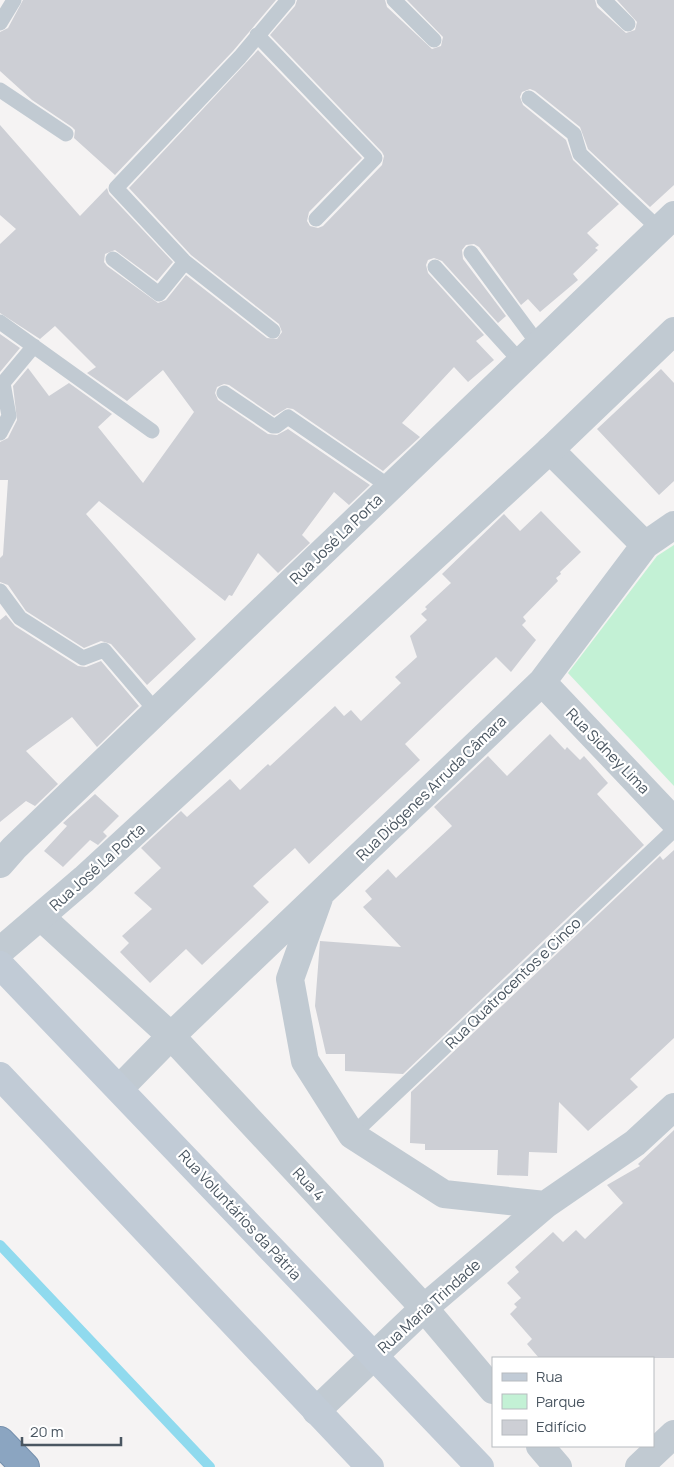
<svg xmlns="http://www.w3.org/2000/svg" width="674" height="1467" font-family="Manrope,sans-serif">
<style>
.green{fill:#c3f1d5}
.lines{fill:none;stroke-linecap:round;stroke-linejoin:round}
.stream{stroke:#90daee;stroke-width:10}
.building{fill:#cdcfd5}
.motorway-casing{stroke:#7690ad;stroke-width:30}
.service{stroke:#c1cad2;stroke-width:15}
.minor{stroke:#c1cad2;stroke-width:28}
.tertiary{stroke:#c1cad2;stroke-width:28}
.secondary{stroke:#c1cbd6;stroke-width:28}
.motorway{stroke:#8ba5c1;stroke-width:28}
.labels{text-anchor:middle;dominant-baseline:central;stroke-width:4.5;stroke-linejoin:round;paint-order:stroke}
.street-label{font-size:15px;fill:#4a5661;stroke:#fff}
</style>
<rect width="100%" height="100%" fill="#f5f3f3"/>
<path class="green" d="M674,545V786L568,673L657,556Z"/>
<g class="lines">
<path class="stream" d="M0,1245L210,1467"/>
</g>
<path class="building" d="M23,0H276L233,51L115,175L74,138L75,130L72,127L32,100L0,71V32L8,28Z
M297,0H385L387,7L432,49L441,46L443,37L407,0H595L597,7L626,33L635,30L637,22L617,0H674V185L650,207L588,149L580,127L535,91L530,89L522,92L520,97L523,105L566,140L573,160L619,204L587,233L599,245L595,248L598,250L573,274L578,280L540,312L528,299L521,305L479,247L474,244L466,245L462,250L463,259L506,316L498,323L442,261L434,258L428,260L426,265L428,273L484,335L476,341L494,360L468,382L454,367L402,423L420,437L383,471L293,409L287,408L274,416L229,385L224,384L217,387L215,393L218,400L268,434L277,435L288,429L370,485L349,505L334,492L302,535L310,543L278,573L258,553L232,596L229,595L225,601L99,501L86,514L196,639L147,685L111,644L101,641L84,648L26,611L8,585L0,582V558L3,555L8,480H0V442L8,438L17,420L13,386L28,368L49,396L69,383L112,414L98,427L143,483L194,412L163,370L127,401L87,373L96,367L55,326L40,339L0,313V244L16,229L0,215V125L80,216L107,188L109,194L173,262L157,281L115,250L105,254L104,262L107,266L158,303L166,300L186,275L267,338L277,339L282,332L279,324L191,255L129,188L258,50L362,158L309,212L307,221L310,226L318,228L323,226L382,165L384,156L382,152L270,35L295,6Z
M0,334L20,348L0,372Z
M661,369L674,383V481L659,495L597,429Z
M541,511L581,552L560,572L561,574L556,578L558,581L523,617L526,621L522,625L536,640L511,672L496,657L405,744L420,760L309,864L295,848L253,886L269,902L202,965L186,949L150,983L120,952L129,943L122,936L152,909L134,893L161,868L141,848L181,811L187,817L230,779L240,790L268,764L270,766L335,706L344,716L351,710L361,721L401,683L395,677L417,657L410,636L427,620L421,614L427,609L425,607L451,583L442,574L504,514L520,531Z
M6,615L15,626L78,666L86,667L101,661L139,706L97,747L72,717L26,751L58,784L35,806L26,801L0,822V620Z
M550,734L565,750L567,747L580,760L584,756L608,783L597,794L644,845L403,1074L345,1071V1054H326L315,1006L320,941L401,947L363,907L372,899L365,891L388,869L396,878L452,826L434,807L488,756L507,776Z
M95,794L119,816L103,832L107,836L98,845L90,840L63,867L44,851L67,826L63,823Z
M674,850V1038L630,1079L638,1087L588,1131L559,1102L557,1153L529,1152L528,1176L497,1175L498,1150H425V1144L410,1143L411,1092L660,856L663,860Z
M674,1130V1358H539L527,1344L532,1339L510,1314L517,1307L514,1304L521,1298L507,1283L519,1272L515,1267L553,1232L563,1242L576,1230L585,1239L623,1203L607,1185L640,1166L638,1164Z"/>
<g class="lines">
<g class="motorway-casing">
<path id="motorway" d="M0,1441L25,1467"/>
</g>
<path class="service" d="M394,0L434,40
M604,0L628,24
M0,23L14,0
M257,35L375,158L316,219
M0,90L66,134
M529,98L574,134L580,154L659,229
M471,253L539,345
M113,259L159,294L185,262
M435,267L521,362
M0,322L152,431
M273,331L185,262L116,188L240,57L288,0
M224,393L273,426H276L288,417L390,487
M0,433L9,416L3,383L34,346
M0,591L20,618L83,658L104,650L156,711
M352,1135L674,830"/>
<path class="minor" d="M550,450L645,545
M542,682L674,821
M319,898L290,979L305,1061L352,1135L444,1194L545,1205
M42,918L171,1036L542,682L645,545L674,525
M120,1088L171,1036L424,1308L493,1390
M316,1411L424,1308L545,1205L635,1143L674,1107
M540,1446L558,1467
M639,1467L674,1434"/>
<path class="tertiary" d="M0,864L14,848L674,215
M0,951L84,879L550,450L674,331"/>
<path class="secondary" d="M0,965L480,1467
M0,1076L370,1467"/>
<use href="#motorway" class="motorway"/>
</g>
<g class="labels">
<g class="street-label">
<text transform="translate(336 539) rotate(-44)">Rua José La Porta</text>
<text transform="translate(608 751) rotate(46)">Rua Sidney Lima</text>
<text transform="translate(431 788) rotate(-44)">Rua Diógenes Arruda Câmara</text>
<text transform="translate(97 867) rotate(-42)">Rua José La Porta</text>
<text transform="translate(513 983) rotate(-44)">Rua Quatrocentos e Cinco</text>
<text transform="translate(309 1184) rotate(47)">Rua 4</text>
<text transform="translate(240 1215) rotate(47)">Rua Voluntários da Pátria</text>
<text transform="translate(429 1306) rotate(-42)">Rua Maria Trindade</text>
</g>
</g>
<rect x="492" y="1357" width="162" height="90" fill="#ffffff" stroke="#b7bbc0"/>
<rect x="502" y="1373" width="25" height="8" fill="#c1cbd6" stroke="#b7bbc0"/>
<text x="536" y="1382" font-size="15" fill="#4a5661">Rua</text>
<rect x="502" y="1394" width="25" height="15" fill="#c3f1d5" stroke="#b7bbc0"/>
<text x="536" y="1407" font-size="15" fill="#4a5661">Parque</text>
<rect x="502" y="1420" width="25" height="15" fill="#cdcfd5" stroke="#b7bbc0"/>
<text x="536" y="1432" font-size="15" fill="#4a5661">Edifício</text>
<path d="M22 1437v8h99v-8" fill="none" stroke="#4a5661" stroke-width="2.5"/>
<text x="30" y="1437" font-size="15" fill="#4a5661" stroke="#ffffff" stroke-width="4" paint-order="stroke">20 m</text>
</svg>
